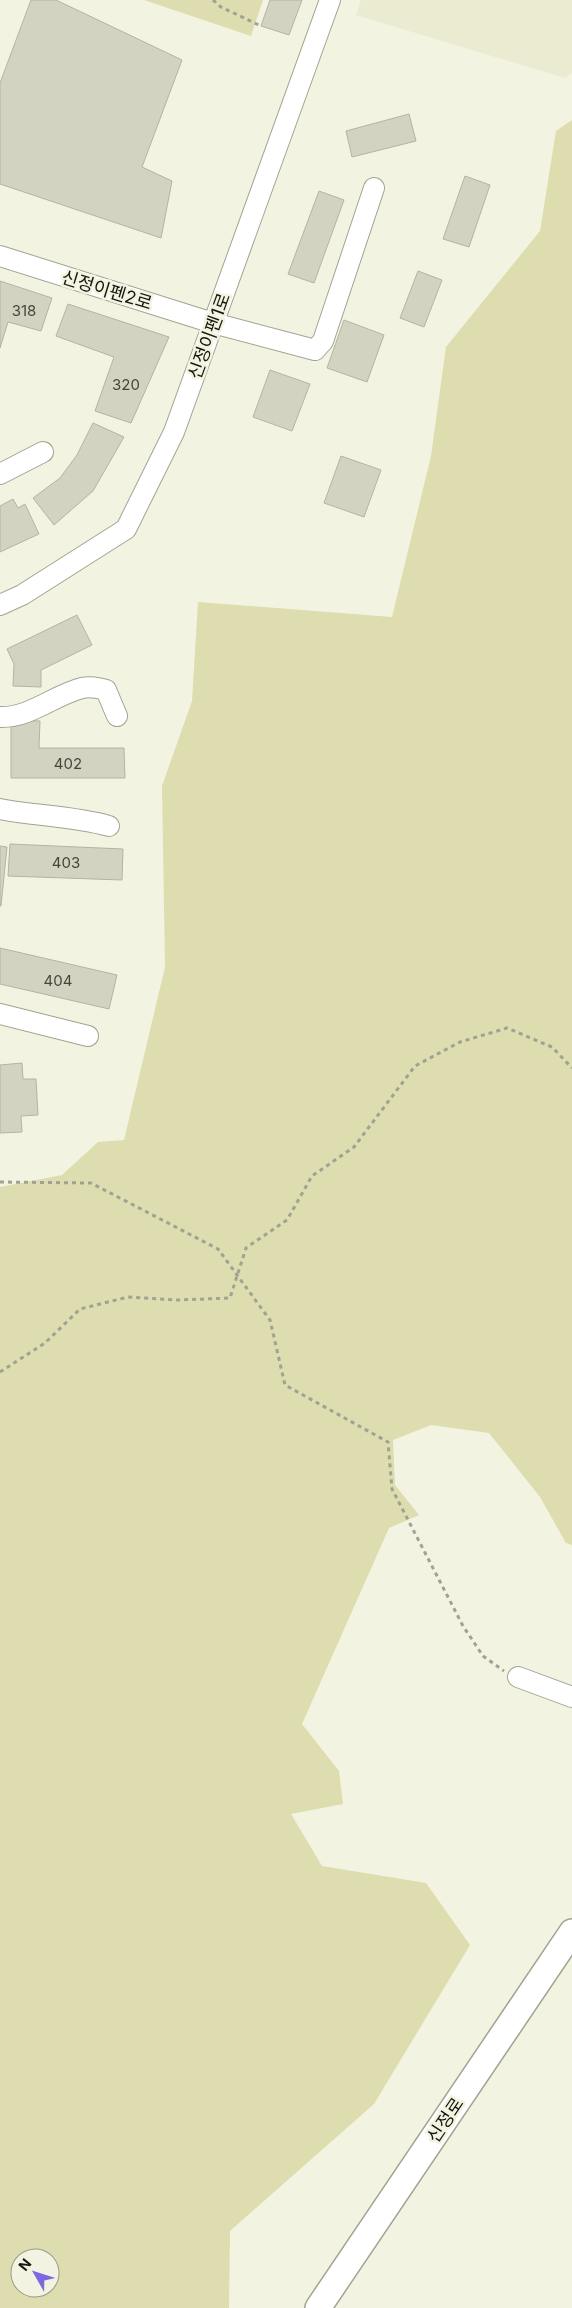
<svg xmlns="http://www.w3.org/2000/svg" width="572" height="2308" font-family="Inter,'Noto Sans KR',sans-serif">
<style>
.built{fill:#ebebd1}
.green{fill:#ddddaf;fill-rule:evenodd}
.building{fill:#d3d3c1;stroke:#b4b4a2}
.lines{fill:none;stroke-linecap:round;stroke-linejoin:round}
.minor-casing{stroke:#a2a391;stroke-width:22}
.major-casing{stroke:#a2a391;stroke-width:28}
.path{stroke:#a1a194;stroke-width:3;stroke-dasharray:4 4;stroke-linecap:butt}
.minor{stroke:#fff;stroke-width:20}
.major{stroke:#fff;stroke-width:25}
.labels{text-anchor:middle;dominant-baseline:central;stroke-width:5;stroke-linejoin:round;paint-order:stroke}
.number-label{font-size:15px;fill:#45453c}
.street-label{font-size:18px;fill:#161610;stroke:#f3f3e1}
</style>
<rect width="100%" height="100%" fill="#f3f3e1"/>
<path class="built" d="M361,0H572V73L565,78L356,15Z"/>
<path class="green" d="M144,0H263L251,36Z
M572,120V1545L566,1543L540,1497L489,1433L431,1425L393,1440L395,1485L419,1515L389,1528L302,1724L339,1771L343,1804L291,1814L322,1866L426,1883L470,1945L374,2104L230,2231L229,2308H0V1187L62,1175L98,1142L124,1140L165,967L162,786L192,701L198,602L392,617L431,456L446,347L540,231L556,131ZM20,2258H50V2288H20Z"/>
<path class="building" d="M31,0H56L182,60L142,167L172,181L161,238L0,184V83Z
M270,0H302L289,35L261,26Z
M409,114L416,141L352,157L346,131Z
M465,176L490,185L469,247L443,239Z
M319,191L344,200L314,283L288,274Z
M418,271L442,280L424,327L400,318Z
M0,281L52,298L41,331L8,322L0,348Z
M68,304L169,337L131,423L95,411L114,357L56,336Z
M344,320L384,335L367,382L327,368Z
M270,370L310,384L292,431L253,417Z
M93,423L124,437L93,491L54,525L33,498L60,478L77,455Z
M341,456L381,470L364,517L324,503Z
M13,499L18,508L25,504L39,534L0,552V506Z
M77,615L92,645L41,670V687L13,686L14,664L7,649Z
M11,720L40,721L39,748H124L125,778H11Z
M10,844L123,849L122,880L8,876Z
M0,846L7,847L1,906H0Z
M0,948L117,975L109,1009L0,984Z
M22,1063L23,1079H36L38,1115L21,1116L22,1132L0,1133V1065Z"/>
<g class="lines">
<g class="minor-casing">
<path id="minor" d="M0,256L213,323L315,350L323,341L374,188
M0,474L43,452
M0,605L22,595L126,529L174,432L330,0
M0,717C30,718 54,695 82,688C90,686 98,688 106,690L117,716
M0,809C36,816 74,816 109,826
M0,1014L88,1036
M518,1677L572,1697"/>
</g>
<g class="major-casing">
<path id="major" d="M318,2308L572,1932"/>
</g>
<path class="path" d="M213,0L221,7L261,26
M0,1182L91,1183L218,1249L270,1320L285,1385L388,1442L392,1489L463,1626L483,1656L504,1671
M0,1372L45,1343L80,1309L128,1297L177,1300L230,1298L246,1248L287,1220L312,1176L354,1147L415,1066L460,1042L507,1028L552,1047L572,1068"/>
<use href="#minor" class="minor"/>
<use href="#major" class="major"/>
</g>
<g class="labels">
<g class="number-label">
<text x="24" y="310">318</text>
<text x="126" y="384">320</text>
<text x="68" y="763">402</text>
<text x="66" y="862">403</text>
<text x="58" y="980">404</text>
</g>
<g class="street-label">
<text transform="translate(107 290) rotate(17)">신정이펜2로</text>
<text transform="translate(209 336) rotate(-70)">신정이펜1로</text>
<text transform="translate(445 2120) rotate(-56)">신정로</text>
</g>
</g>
<g transform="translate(35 2273) rotate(309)"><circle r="24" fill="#f3f3e1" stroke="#9b9b8d"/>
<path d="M0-4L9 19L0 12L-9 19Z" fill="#7d68e3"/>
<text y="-8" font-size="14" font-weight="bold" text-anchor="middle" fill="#161610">N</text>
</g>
</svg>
